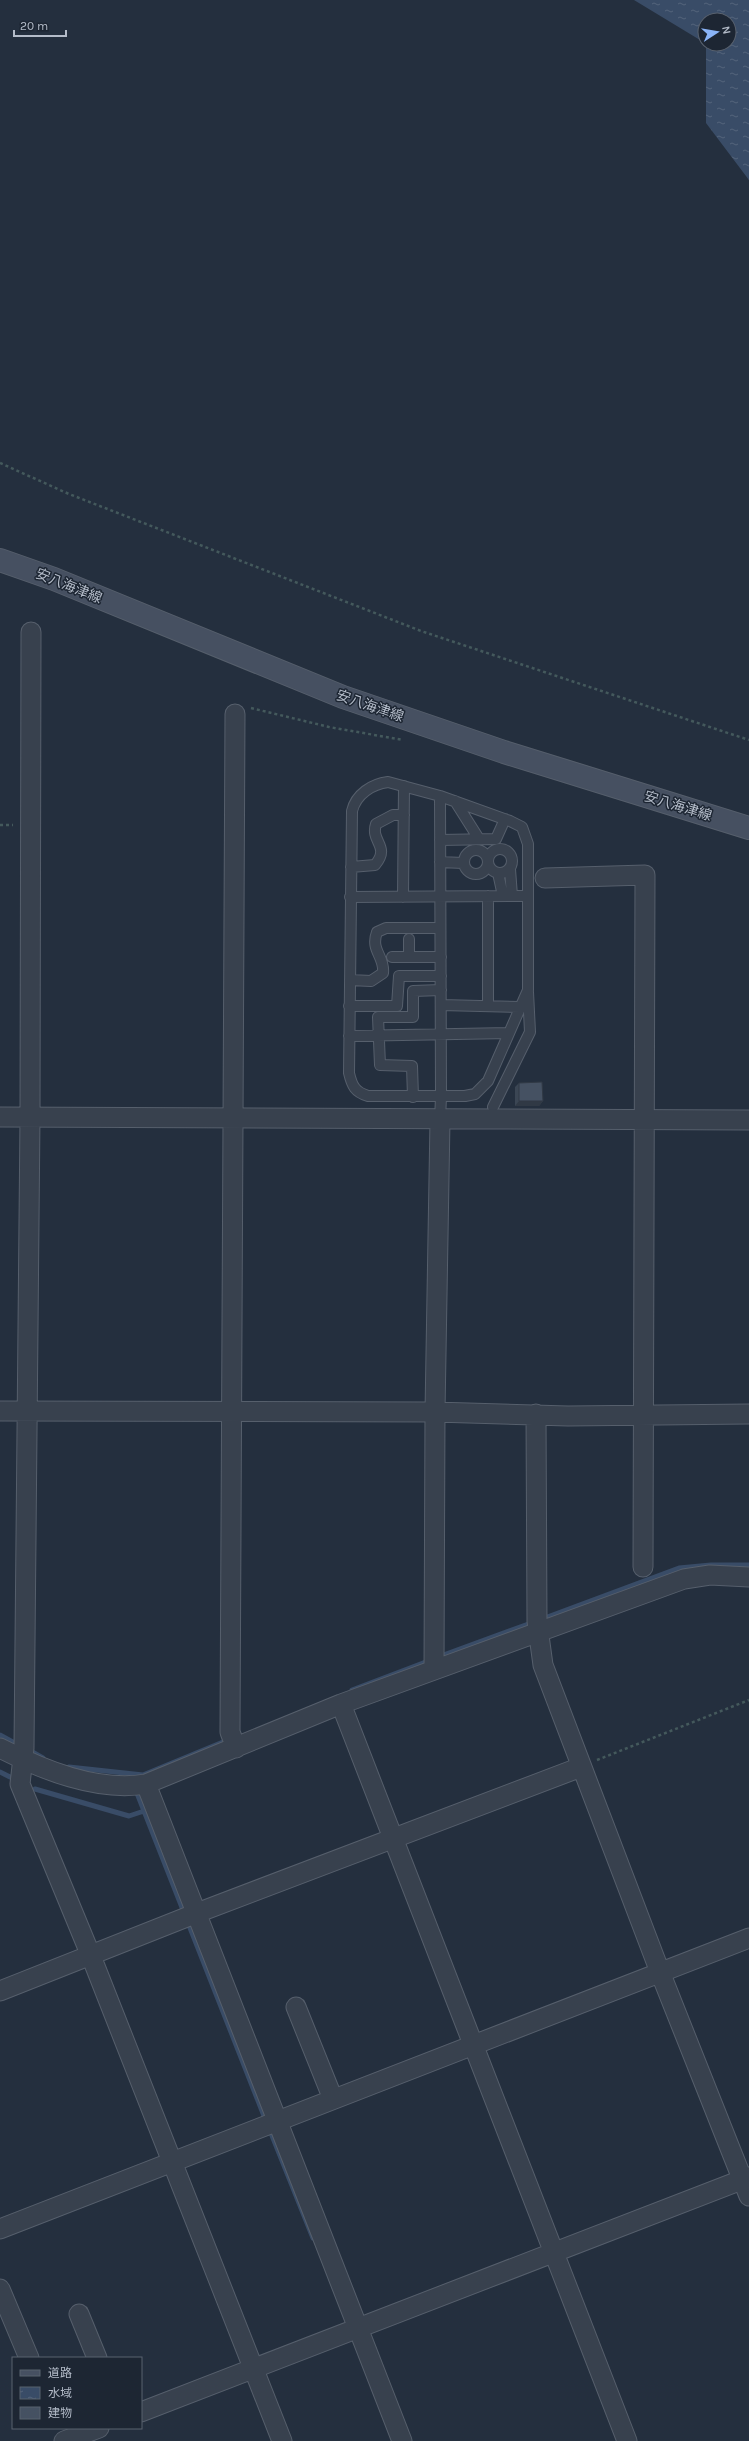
<svg xmlns="http://www.w3.org/2000/svg" width="749" height="2441" font-family="Karla,'Noto Sans JP',sans-serif">
<style>
.water{fill:url(#water-ripples)}
.lines{fill:none;stroke-linecap:round;stroke-linejoin:round}
.stream{stroke:#394c67;stroke-width:5}
.service-casing{stroke:#565f6c;stroke-width:12}
.minor-casing{stroke:#565f6c;stroke-width:21}
.secondary-casing{stroke:#565f6c;stroke-width:24}
.path{stroke:#44595c;stroke-width:2.5;stroke-dasharray:3 3;stroke-linecap:butt}
.service{stroke:#38414e;stroke-width:10}
.minor{stroke:#38414e;stroke-width:19}
.secondary{stroke:#465061;stroke-width:22}
.wall{fill:#3b4654}
.shaded-wall{fill:#303945}
.building{fill:#455162;stroke:#303945}
.labels{text-anchor:middle;dominant-baseline:central;stroke-width:3;stroke-linejoin:round;paint-order:stroke}
.street-label{font-size:14px;fill:#b4bcc9;stroke:#1d2633}
</style>
<defs>
<pattern id="water-ripples" width="26" height="14" patternUnits="userSpaceOnUse"><rect width="26" height="14" fill="#394c67"/><path d="M2 4q2-2 4 0t4 0M15 11q2-2 4 0t4 0" fill="none" stroke="#53647b"/></pattern>
</defs>
<rect width="100%" height="100%" fill="#242f3e"/>
<path class="water" d="M634,0H749V180L706,123V44H729V20H705V43Z"/>
<g class="lines">
<path class="stream" d="M542,1619L679,1568L711,1565H749
M438,1657L534,1622
M352,1690L431,1660
M0,1735L20,1746
M27,1749L43,1758
M69,1767L143,1775L223,1742
M0,1772L10,1777
M135,1788L266,2121
M35,1789L129,1816L144,1811
M269,2128L313,2238"/>
<g class="service-casing">
<path id="service" d="M388,782L440,796L510,821L522,827L528,844V990L488,1081L475,1094L465,1096H368C355,1092 352,1086 349,1073L352,811C356,794 372,784 388,782Z
M455,801L479,839
M440,840L496,839L505,819
M488 861a12 12 0 1 1 24 0a12 12 0 1 1-24 0Z
M464 862a12 12 0 1 1 24 0a12 12 0 1 1-24 0Z
M440,862L463,863
M351,867L375,865C391,846 370,842 376,824L393,815H404
M510,869L512,896
M498,873L503,896
M350,897L527,896
M403,897L404,786
M392,957H441
M409,957V939
M350,980L371,981L383,973C385,956 370,951 377,932L386,928H440
M441,1005L520,1007
M349,1006H397L399,976H441
M488,1006V896
M349,1036L509,1033
M413,1097L412,1066L380,1065L378,1017H413V991L441,990
M493,1107L530,1032L528,992
M440,1120L441,1097L440,796"/>
</g>
<g class="minor-casing">
<path id="minor" d="M31,632L30,1117L24,1748L20,1784L91,1956L282,2441
M235,714L230,1732L236,1748
M545,878L645,875L643,1567
M0,1117L749,1120
M0,1411L435,1412L568,1416L749,1414
M536,1414L537,1621L543,1665L660,1972L749,2196
M434,1669L435,1412L440,1120
M341,1704L627,2441
M0,1748C43,1770 97,1792 146,1784L341,1704L684,1579L710,1575L749,1577
M146,1784L402,2441
M0,1991L197,1913L581,1767
M296,2007L333,2099
M0,2229L749,1938
M0,2289L29,2358
M79,2314L97,2358
M141,2412L749,2177
M64,2441L99,2428"/>
</g>
<g class="secondary-casing">
<path id="secondary" d="M0,560L54,579L343,697L504,752L749,828"/>
</g>
<path class="path" d="M0,463L69,494L421,631L749,740
M251,708L329,727L403,740
M0,825H13
M597,1760L749,1700"/>
<use href="#service" class="service"/>
<use href="#minor" class="minor"/>
<use href="#secondary" class="secondary"/>
</g>
<path class="wall" d="M519,1083L543,1101L539,1106H515V1087Z"/>
<path class="shaded-wall" d="M519,1101H543L539,1106H515Z"/>
<path class="building" d="M542,1082L543,1101H519V1083Z"/>
<g class="labels">
<g class="street-label">
<text transform="translate(69 586) rotate(22)">安八海津線</text>
<text transform="translate(370 706) rotate(19)">安八海津線</text>
<text transform="translate(678 806) rotate(17)">安八海津線</text>
</g>
</g>
<rect x="12" y="2357" width="130" height="72" fill="#1d2633" stroke="#59626f"/>
<rect x="20" y="2370" width="20" height="6" fill="#465061" stroke="#59626f"/>
<text x="48" y="2377" font-size="12" fill="#b4bcc9">道路</text>
<rect x="20" y="2387" width="20" height="12" fill="url(#water-ripples)" stroke="#59626f"/>
<text x="48" y="2397" font-size="12" fill="#b4bcc9">水域</text>
<rect x="20" y="2407" width="20" height="12" fill="#455162" stroke="#59626f"/>
<text x="48" y="2417" font-size="12" fill="#b4bcc9">建物</text>
<g transform="translate(717 32) rotate(78)"><circle r="19" fill="#1d2633" stroke="#59626f"/>
<path d="M0-3L7 15L0 10L-7 15Z" fill="#8ab4f8"/>
<text y="-6" font-size="11" font-weight="bold" text-anchor="middle" fill="#b4bcc9">N</text>
</g>
<path d="M14 30v6h52v-6" fill="none" stroke="#b4bcc9" stroke-width="2"/>
<text x="20" y="30" font-size="12" fill="#b4bcc9" stroke="#1d2633" stroke-width="3" paint-order="stroke">20 m</text>
</svg>
